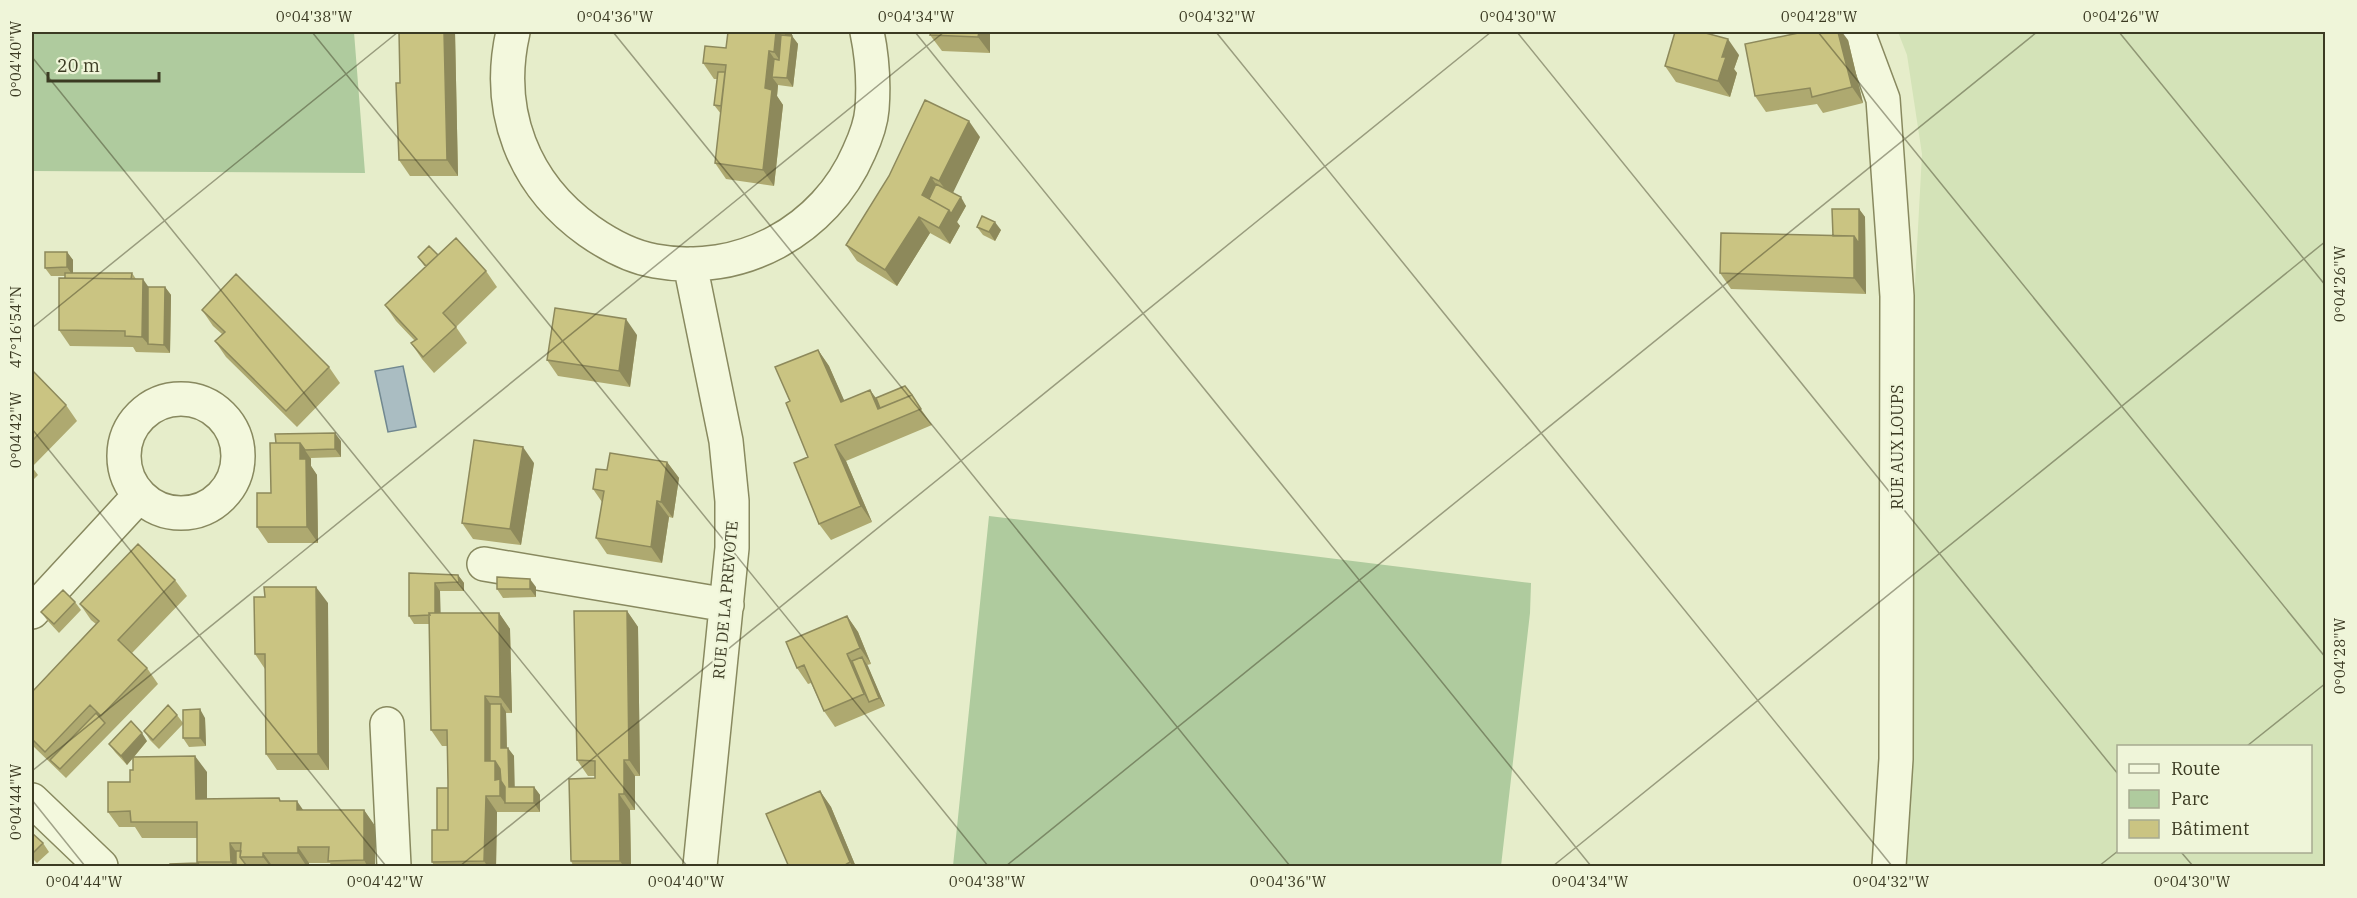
<svg xmlns="http://www.w3.org/2000/svg" width="2357" height="898" font-family="'IBM Plex Serif',serif">
<style>
.farmland{fill:#d4e3b8;fill-rule:evenodd}
.green{fill:#afcb9e}
.water{fill:#aabdc2;stroke:#718890;stroke-width:1.5}
.lines{fill:none;stroke-linecap:round;stroke-linejoin:round}
.minor-casing{stroke:#88895f;stroke-width:36}
.minor{stroke:#f3f8dd;stroke-width:33}
.wall{fill:#aea970}
.shaded-wall{fill:#8d895b}
.building{fill:#cac482;stroke:#8d895b;stroke-width:1.5}
.ticks{fill:none;stroke:#3b3a22;stroke-width:1.5;stroke-opacity:0.45}
.labels{text-anchor:middle;dominant-baseline:central;stroke-width:4.5;stroke-linejoin:round;paint-order:stroke}
.street-label{font-size:16px;fill:#3b3a22;stroke:#eff5d9}
.neatline{fill:none;stroke:#3b3a22;stroke-width:2}
.ticks-label{font-size:15px;text-anchor:middle;fill:#3b3a22}
</style>
<rect width="100%" height="100%" fill="#e6edca"/>
<path class="farmland" d="M1898,32H2325V866H1889L1896,635L1922,154L1907,55ZM2118,746H2310V852H2118Z"/>
<path class="green" d="M32,32H354L365,173L32,171Z
M989,516L1531,583L1530,613L1501,866H953Z"/>
<path class="water" d="M403,366L416,427L388,432L375,371Z"/>
<g class="lines">
<g class="minor-casing">
<path id="minor" d="M513,32C495,111 523,184 589,231C609,245 631,257 655,261C740,277 825,231 859,152C865,139 871,123 872,109C874,83 872,56 867,32
M1858,32L1883,99L1897,296L1896,759L1889,866
M690,264L726,441L732,501V548L700,866
M124 456a57 57 0 1 1 114 0a57 57 0 1 1-114 0Z
M484,564L727,605
M32,612L139,496
M387,724L394,866
M32,800L101,866"/>
</g>
<use href="#minor" class="minor"/>
</g>
<path class="wall" d="M399,32H455L458,176H410L399,160L400,83Z
M728,32H792V36L798,44L793,87L778,85L777,96L783,105L774,186L726,179L715,163L721,114L714,105L717,79H714L703,63L726,48Z
M990,32V53L942,51L930,35Z
M1848,40L1863,103L1823,113L1817,104L1766,112L1755,96Z
M1739,55L1734,69L1737,73L1730,97L1676,82L1665,66Z
M980,137L952,193L966,206L957,222L960,226L950,244L930,233L897,286L857,261L846,245Z
M1859,209L1865,217L1866,294L1731,289L1720,273L1833,236Z
M977,227L1001,230L995,241L983,235Z
M67,252L73,260V273H132L136,279L148,287H165L171,295L170,353L136,352L133,347L70,346L59,330L65,276H51L45,268Z
M438,255L486,271L497,287L456,327L467,343L434,373L422,359L411,343L415,341L396,321L385,305L425,267L418,257Z
M202,310L329,367L340,383L297,427L226,357L215,341L222,334L213,326Z
M637,335L630,387L558,376L547,360Z
M818,350L829,366L844,401L870,390L876,398L905,386L932,425L846,461L872,522L831,540L819,524L808,457L790,401Z
M32,370L66,405L77,421L32,467L38,475L32,481Z
M341,441V457L311,458V466L317,475L318,543H268L257,527L271,493L276,443Z
M667,462L679,478L673,518L669,517L662,563L607,554L596,538L602,502L593,489L607,470Z
M534,463L521,545L473,539L462,523Z
M409,573L458,575L464,583V591H440V613H499L510,629L512,713H506L507,748L514,756V787H534L540,795V812H497L496,867H435L432,862L437,830L448,788L447,746H442L431,730L430,624H414L409,616Z
M175,580L187,596L132,653L147,668L158,684L66,778L32,745V692L96,624L91,620L80,604Z
M536,587V597L503,598L497,589Z
M75,602L81,610L59,633L47,620L41,612Z
M328,603L329,770H277L266,754L265,669L255,654Z
M627,611L638,627L640,776H635V810H630L631,867H574L571,861L595,778V776H588L577,760Z
M847,616L858,632L871,664L867,665L885,706L835,727L824,711L811,683L808,684L797,668Z
M177,715L183,723L205,718L206,746L189,747L183,738V724L159,749L150,740L144,731Z
M147,741L134,757L207,772V799L281,801L303,810H364L375,826V867H332L330,863H309V867H170L198,863L197,862V838H142L135,827H119L108,812L130,782L133,770V758L127,765L115,752L109,744Z
M820,791L831,807L856,867H789Z
M32,833L43,843L49,852L37,863L32,858Z"/>
<path class="shaded-wall" d="M444,32H455L458,176L447,160Z
M776,32H779L787,43L785,68L774,52Z
M783,32H792V36L798,44L793,87L787,78L791,43Z
M979,32H990V53L978,37Z
M1838,32H1842L1848,40L1863,103L1852,87Z
M1728,39L1739,55L1734,69L1737,73L1730,97L1718,81L1722,57Z
M769,51L780,67L772,77L778,85L777,96L783,105L774,186L763,170L765,88Z
M969,121L980,137L951,197L939,181Z
M931,177L942,193L935,207L922,195Z
M961,197L966,206L957,222L960,226L950,244L939,228L949,210Z
M1859,209L1865,217L1866,294L1854,278V236Z
M919,217L930,233L897,286L885,270Z
M995,222L1001,230L995,241L989,232Z
M67,252L73,260V276L67,267Z
M143,279L154,295L148,344L142,337Z
M165,287L171,295L170,353L164,345Z
M626,319L637,335L630,387L619,371Z
M818,350L829,366L852,418L841,402Z
M870,390L881,406L885,416L878,409Z
M335,433L341,441V457L335,449Z
M300,443L311,459V466L317,475L318,543L307,527L300,459Z
M835,445L846,461L872,522L861,506Z
M523,447L534,463L521,545L510,529Z
M667,462L679,478L673,518L661,502Z
M657,501L669,517L662,563L651,547Z
M458,575L464,583V591L459,582Z
M530,579L536,587V597L530,589Z
M435,583L440,591L441,624L435,615Z
M316,587L328,603L329,770L318,754Z
M627,611L638,627L640,776L629,760Z
M499,613L510,629L512,713L500,697Z
M847,616L858,632L871,664L860,648Z
M847,654L858,670L869,702L864,694Z
M862,657L868,666L885,706L879,698Z
M485,696L496,712V762L506,777L505,803L500,796L485,761Z
M501,704L506,712L507,756L501,748Z
M200,709L205,718L206,746L200,738Z
M142,733L147,741L127,765L121,756Z
M508,748L514,756L515,795L509,787Z
M195,756L207,772V815L196,799Z
M624,760L635,776V810L624,794Z
M534,787L540,795V812L534,803Z
M820,791L831,807L856,867H853L850,862Z
M619,794L630,810L631,867H624L620,861Z
M486,796L497,812L496,867H488L484,861Z
M297,801L308,817L297,810Z
M364,810L375,826V867H368L364,860Z
M230,843L241,859L242,867H234L231,862Z
M298,847L309,863V867H307L298,853Z
M263,853L273,867H269V865L263,857Z"/>
<path class="building" d="M399,32H444L447,160H399L396,83H400Z
M728,32H776L774,52L769,51L765,88L772,90L763,170L715,163L726,65L703,63L705,46L726,48Z
M931,32H979L978,37L930,35Z
M1675,32H1702L1728,39L1722,57H1726L1718,81L1665,66Z
M1803,32H1838L1852,87L1812,97L1810,88L1755,96L1745,44Z
M781,35L792,36L787,78L772,77L774,59L779,60Z
M718,72H725L721,106L714,105Z
M925,100L969,121L939,181L931,177L922,195L949,210L939,228L919,217L885,270L846,245L889,176Z
M936,184L961,197L951,214L949,210L929,199Z
M1832,209H1859V244L1854,236H1833Z
M982,216L995,222L989,232L977,227Z
M1721,233L1854,236V278L1720,273Z
M456,238L486,271L443,313L456,327L423,357L411,343L417,339L385,305Z
M429,246L438,255L426,266L418,257Z
M45,252H67V267L45,268Z
M65,273H132L131,279L65,278Z
M236,274L329,367L286,411L215,341L225,332L202,310Z
M59,278L143,279L142,337L125,336V331L59,330Z
M148,287H165L164,345L148,344Z
M555,308L626,319L619,371L547,360Z
M818,350L841,402L870,390L878,409L912,395L921,409L835,445L861,506L819,524L794,463L808,457L786,403L790,401L775,367Z
M32,370L66,405L32,441Z
M905,386L912,395L880,408L876,398Z
M335,433V449L305,450L300,443H276L275,434Z
M474,440L523,447L510,529L462,523Z
M270,443H300V459H306L307,527H257V493H271Z
M610,453L667,462L661,502L657,501L651,547L596,538L604,491L593,489L596,469L607,470Z
M138,544L175,580L118,640L147,668L101,716L90,705L45,752L32,739V692L99,621L80,604Z
M409,573L458,575L459,582L435,583V613H429L430,615L409,616Z
M497,577L530,579V589H497Z
M264,587H316L318,754H266L265,654H255L254,597H265Z
M63,590L75,602L54,624L41,612Z
M574,611H627L629,760H624V794H619L620,861H571L569,779L595,778V761L577,760Z
M429,613H499L500,697L485,696V761H495V780L500,779V796H486L484,861L432,862V830H448V781L447,730H431Z
M847,616L860,648L847,654L864,694L824,711L804,665L797,668L786,642Z
M862,657L879,698L869,702L852,661Z
M490,704H501V748H508L509,787H534V803H505V787L501,781L500,769L495,761H490Z
M168,705L177,715L153,740L144,731Z
M200,709V738H183V710Z
M96,713L105,723L60,769L50,760Z
M131,721L142,733L121,756L109,744Z
M195,756L196,799L279,798L280,801H297V810H364V860L328,861L329,847H298V853H263V857H240L241,843H230L231,862H197V822H131L130,811L108,812V782H130V770H133V757Z
M437,788H448V830H437Z
M820,791L850,862L842,867H789L766,814Z
M32,833L43,843L32,854Z
M236,851H241L240,857L246,865H269V867H236Z
M198,863L200,867H170V864Z"/>
<path class="ticks" d="M312,32L988,866M613,32L1290,866M915,32L1591,866M1216,32L1892,866M1517,32L2118,774M1818,32L2326,658M2119,32L2326,286M32,57L687,866M32,328L398,32M32,429L386,866M2247,746L2326,683M32,771L944,32M32,800L85,866M2181,852L2193,866M460,866L1491,32M1006,866L2037,32M1553,866L2326,241M2099,866L2118,851"/>
<g class="labels">
<g class="street-label">
<text transform="translate(1897 447) rotate(-90)">RUE AUX LOUPS</text>
<text transform="translate(725 600) rotate(-85)">RUE DE LA PREVOTE</text>
</g>
</g>
<rect width="2357" height="898" fill="none" stroke="#eff5d9" stroke-width="66"/>
<rect x="2117" y="745" width="195" height="108" fill="#eff5d9" stroke="#a7aa90" stroke-width="1.5"/>
<rect x="2129" y="764" width="30" height="9" fill="#f3f8dd" stroke="#a7aa90" stroke-width="1.5"/>
<text x="2171" y="775" font-size="18" fill="#3b3a22">Route</text>
<rect x="2129" y="790" width="30" height="18" fill="#afcb9e" stroke="#a7aa90" stroke-width="1.5"/>
<text x="2171" y="805" font-size="18" fill="#3b3a22">Parc</text>
<rect x="2129" y="820" width="30" height="18" fill="#cac482" stroke="#a7aa90" stroke-width="1.5"/>
<text x="2171" y="835" font-size="18" fill="#3b3a22">Bâtiment</text>
<path d="M48 72v9h111v-9" fill="none" stroke="#3b3a22" stroke-width="3"/>
<text x="57" y="72" font-size="18" fill="#3b3a22" stroke="#eff5d9" stroke-width="4.5" paint-order="stroke">20 m</text>
<rect x="33" y="33" width="2291" height="832" class="neatline"/>
<g class="ticks-label">
<text x="314" y="22">0°04'38"W</text>
<text x="615" y="22">0°04'36"W</text>
<text x="916" y="22">0°04'34"W</text>
<text x="1217" y="22">0°04'32"W</text>
<text x="1518" y="22">0°04'30"W</text>
<text x="1819" y="22">0°04'28"W</text>
<text x="2121" y="22">0°04'26"W</text>
<text transform="translate(16 59) rotate(-90)" y="5">0°04'40"W</text>
<text transform="translate(2340 284) rotate(-90)" y="5">0°04'26"W</text>
<text transform="translate(16 327) rotate(-90)" y="5">47°16'54"N</text>
<text transform="translate(16 430) rotate(-90)" y="5">0°04'42"W</text>
<text transform="translate(2340 656) rotate(-90)" y="5">0°04'28"W</text>
<text transform="translate(16 802) rotate(-90)" y="5">0°04'44"W</text>
<text x="84" y="887">0°04'44"W</text>
<text x="385" y="887">0°04'42"W</text>
<text x="686" y="887">0°04'40"W</text>
<text x="987" y="887">0°04'38"W</text>
<text x="1288" y="887">0°04'36"W</text>
<text x="1590" y="887">0°04'34"W</text>
<text x="1891" y="887">0°04'32"W</text>
<text x="2192" y="887">0°04'30"W</text>
</g>
</svg>
